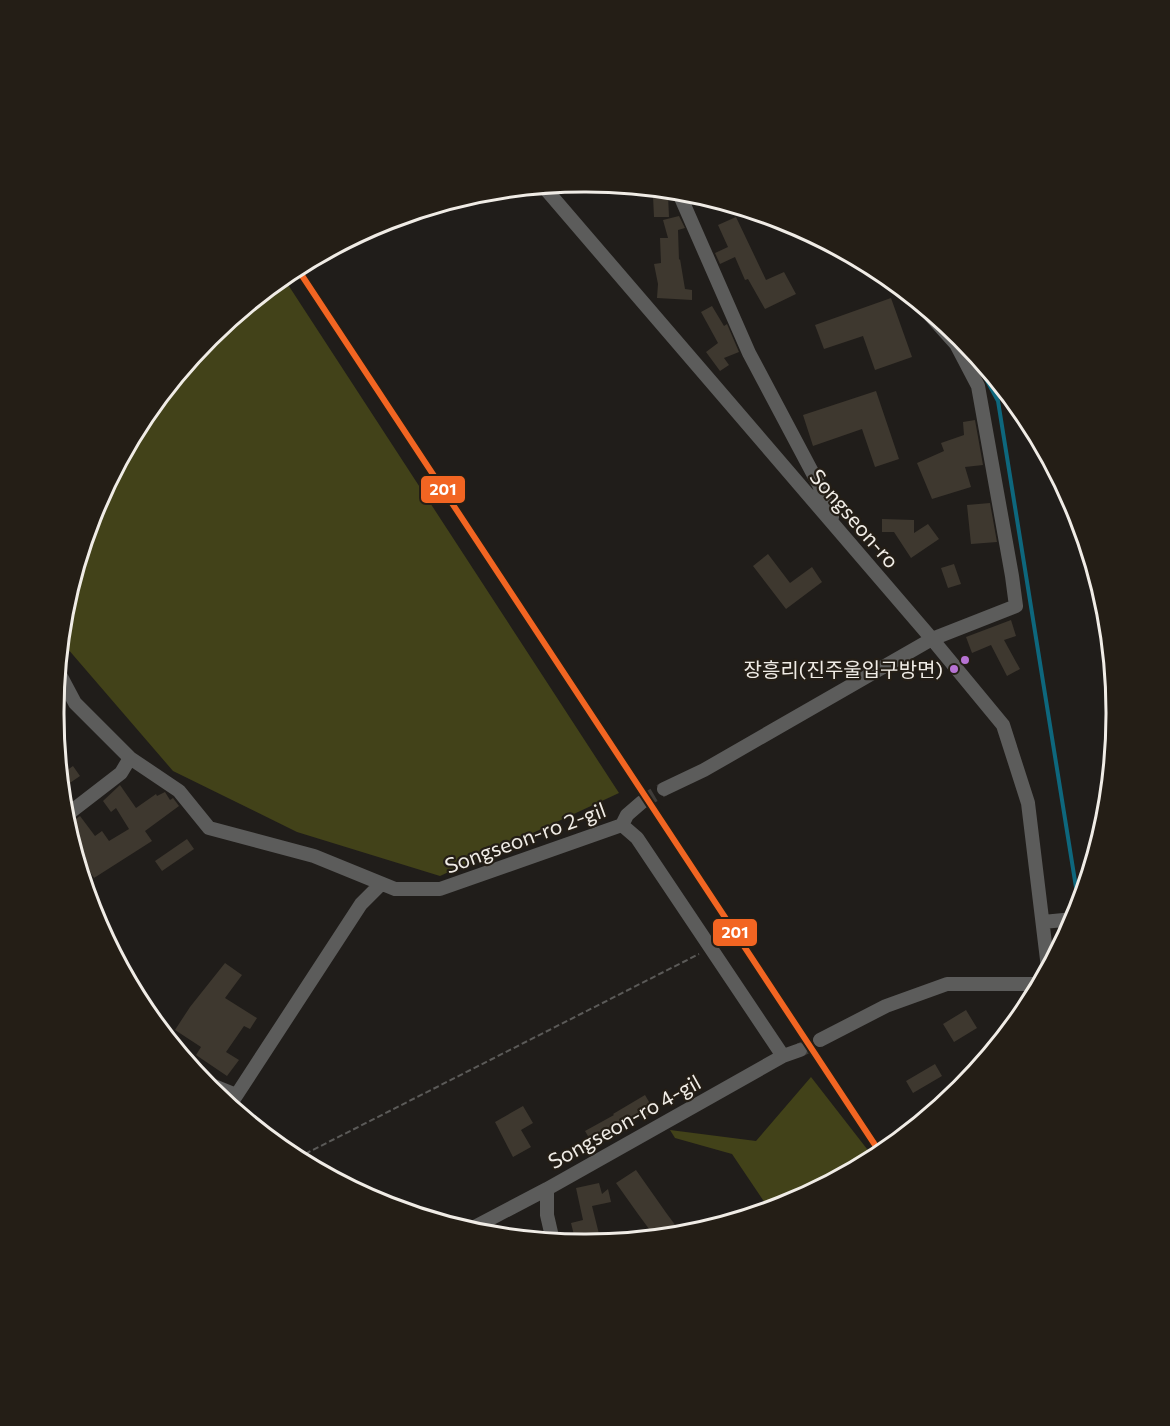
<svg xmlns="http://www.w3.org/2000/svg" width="1170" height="1426" font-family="Commissioner,'Noto Sans KR',sans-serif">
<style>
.forest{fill:#424219}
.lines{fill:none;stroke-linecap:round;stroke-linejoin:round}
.stream{stroke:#0e677d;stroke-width:4}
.building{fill:#3e382f}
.minor-tunnel{stroke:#3f3c39;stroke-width:14;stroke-dasharray:14 7;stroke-linecap:butt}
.path{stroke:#5b5a58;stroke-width:2;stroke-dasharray:6 3;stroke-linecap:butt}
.minor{stroke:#5c5c5b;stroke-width:14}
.rail-1-casing{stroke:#241e16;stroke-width:10}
.rail-1{stroke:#f26522;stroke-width:6}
.bus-dot{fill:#b673d3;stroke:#241e16;stroke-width:2}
.labels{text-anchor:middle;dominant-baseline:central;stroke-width:4.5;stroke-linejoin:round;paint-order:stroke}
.bus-label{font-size:20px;fill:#f0ece6;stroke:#241e16;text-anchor:end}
.street-label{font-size:21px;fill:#f0ece6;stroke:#241e16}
.rim{fill:none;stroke:#f0ece6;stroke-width:3}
.line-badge{stroke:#241e16;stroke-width:2}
.badge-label{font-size:16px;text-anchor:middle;font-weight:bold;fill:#fff}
</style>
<rect width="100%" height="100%" fill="#201d1a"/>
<path class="forest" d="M283,277L619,793L440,876L297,832L173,771L61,641L64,609L95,509L144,418L210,337Z
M811,1077L874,1158L788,1204L769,1209L732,1154L675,1138L670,1130L756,1141Z"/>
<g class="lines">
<path class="stream" d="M970,349L998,401L1079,906"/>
</g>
<path class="building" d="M668,195L669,217H654L653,196Z
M679,216L685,228L678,230L679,260L680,259L685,289L692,290V300L657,298L658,284L654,264L661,263L660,238H668L663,220Z
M736,217L766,280L784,272L796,294L765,309L748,279L745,280L735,257L720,264L715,253L728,247L718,225Z
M891,298L912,357L875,370L863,336L824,349L815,325Z
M712,306L724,326L727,324L739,352L724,358L729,365L720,371L706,352L718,343L701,312Z
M876,391L899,459L875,467L862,429L813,446L803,415Z
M975,420L983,465L965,467L971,487L932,499L917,463L944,451L941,443L964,435L963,422Z
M990,503L997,542L971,544L967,505Z
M882,519L914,520V533L928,524L939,539L911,558L894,532H882Z
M768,554L790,583L812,567L822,582L786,609L753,566Z
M954,564L961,584L948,588L941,568Z
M1011,620L1016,636L1004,640L1020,669L1007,676L991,645L972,653L966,637Z
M73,766L80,776L61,789L60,775Z
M120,785L136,808L156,794L157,796L165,792L170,800L173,798L179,806L145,831L152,841L94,878L82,859L86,857L70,834L67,825L80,816L95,836L102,831L109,841L129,829L116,808L111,812L103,801Z
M187,839L194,849L162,871L155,861Z
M225,963L242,975L225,998L257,1018L250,1029L244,1026L226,1052L239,1060L227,1076L196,1055L201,1047L175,1030L190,1007Z
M966,1010L977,1028L954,1042L943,1024Z
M935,1064L942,1076L913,1093L906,1081Z
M645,1095L655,1112L645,1117L642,1112L611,1130L612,1133L592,1143L585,1131L614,1115L613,1114Z
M523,1106L533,1123L521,1130L531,1147L513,1157L495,1122Z
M636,1170L667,1214L682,1234L655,1237L638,1214L616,1183Z
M599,1183L602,1194L608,1189L611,1202L592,1206L601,1242L576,1243L571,1223L583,1220L576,1188Z"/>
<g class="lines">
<path class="minor-tunnel" d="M642,802L664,789
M800,1050L820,1040"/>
<path class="path" d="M297,1158L699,954"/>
<path class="minor" d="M543,186L932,639L1003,725L1028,803L1048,968
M678,191L749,353L819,485L832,517
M58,671L75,703L130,758L179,791L209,828L314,856L395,889H440L622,825L627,815L642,802
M664,789L704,770L932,639L1016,606L1012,576L978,386L956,344L921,305
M64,817L121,773L130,758
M622,825L637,838L783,1056
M1043,922L1074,919
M820,1040L886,1006L947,984H1040
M204,1082L236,1095
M230,1105L361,904L381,884
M547,1189V1215L553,1241
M469,1230L547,1189L783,1056L800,1050"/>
<g class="rail-1-casing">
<path id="rail-1" d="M297,268L881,1154"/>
</g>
<use href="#rail-1" class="rail-1"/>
</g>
<g class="bus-dot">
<circle cx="965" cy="660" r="5"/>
<circle cx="954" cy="669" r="5"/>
</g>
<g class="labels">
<g class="bus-label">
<text x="943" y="669">장흥리(진주울입구방면)</text>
</g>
<g class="street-label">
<text transform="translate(855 518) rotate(49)">Songseon-ro</text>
<text transform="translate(525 837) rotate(-20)">Songseon-ro 2-gil</text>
<text transform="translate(624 1121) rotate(-29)">Songseon-ro 4-gil</text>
</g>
</g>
<path d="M0 0H1170V1426H0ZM584 192H586A520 520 0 0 1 1106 712V714A520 520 0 0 1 586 1234H584A520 520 0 0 1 64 714V712A520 520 0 0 1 584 192Z" fill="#241e16" fill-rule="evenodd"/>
<path class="rim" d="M584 192H586A520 520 0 0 1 1106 712V714A520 520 0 0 1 586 1234H584A520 520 0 0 1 64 714V712A520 520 0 0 1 584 192Z"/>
<g class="line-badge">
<rect x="420" y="475" width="46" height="29" rx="6" fill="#f26522"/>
<rect x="712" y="918" width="46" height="29" rx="6" fill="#f26522"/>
</g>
<g class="badge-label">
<text x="443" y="495">201</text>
<text x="735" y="938">201</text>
</g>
</svg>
